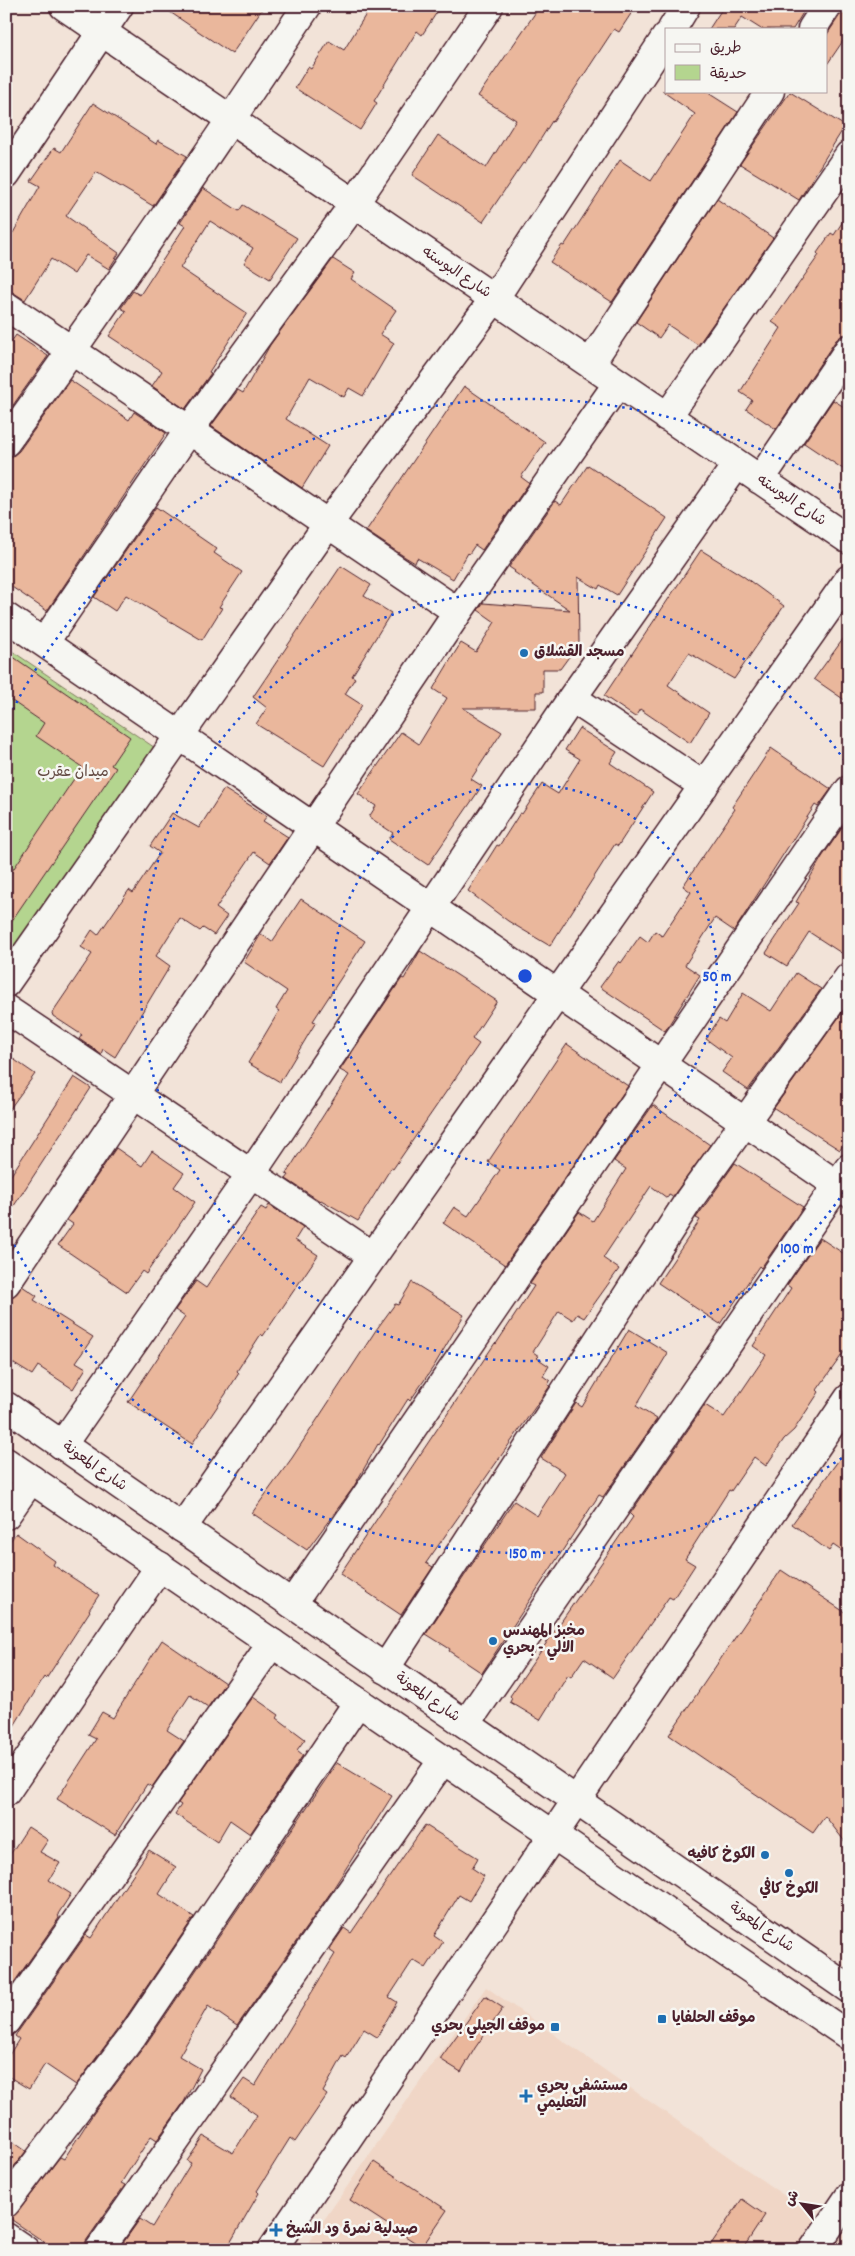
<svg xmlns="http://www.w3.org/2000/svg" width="855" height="2256" font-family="Dekko,'Playpen Sans Arabic',sans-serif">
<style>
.built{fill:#f0d6c6}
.green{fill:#b4d58f;stroke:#7f7a5d}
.building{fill:#eab79c;stroke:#4a1f2b}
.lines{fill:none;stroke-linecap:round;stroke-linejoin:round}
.minor-casing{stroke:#4a1f2b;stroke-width:31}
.highway-casing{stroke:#4a1f2b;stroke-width:31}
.minor{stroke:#f6f6f2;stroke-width:28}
.highway{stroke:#f6f6f2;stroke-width:28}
.ring{fill:none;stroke:#1d4ed8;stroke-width:2.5;stroke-dasharray:2.5 5}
.poi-dot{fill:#1f6fb2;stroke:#f6f6f2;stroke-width:2}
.labels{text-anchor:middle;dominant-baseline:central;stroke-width:5;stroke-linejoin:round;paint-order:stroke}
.street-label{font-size:15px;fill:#4a1f2b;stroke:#f6f6f2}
.poi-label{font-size:15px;font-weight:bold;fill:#4a1f2b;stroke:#f6f6f2;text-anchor:start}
.park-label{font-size:15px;fill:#644c44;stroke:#f6f6f2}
.centre{fill:#1d4ed8;stroke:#f6f6f2;stroke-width:2.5}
.ring-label{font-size:15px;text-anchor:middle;font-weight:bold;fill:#1d4ed8;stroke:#f6f6f2;stroke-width:5;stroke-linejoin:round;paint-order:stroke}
</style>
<rect width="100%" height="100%" fill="#f2e3d8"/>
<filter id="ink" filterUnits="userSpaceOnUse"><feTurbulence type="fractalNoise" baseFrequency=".02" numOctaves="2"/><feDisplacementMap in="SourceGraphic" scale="10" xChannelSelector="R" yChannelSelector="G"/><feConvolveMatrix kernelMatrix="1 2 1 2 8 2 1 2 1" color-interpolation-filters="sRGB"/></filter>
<g filter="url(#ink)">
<path class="built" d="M486,1987L799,2206L849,2237V2250H303Z"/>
<path class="green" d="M6,647L167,756L6,989Z"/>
<path class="building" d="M161,6H264L232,54Z
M371,6H441L422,35L417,31L374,101L377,103L360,130L295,88L308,67L311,69L329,41L344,50Z
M540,6H636L619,32L614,29L553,122L552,121L525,164L523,163L483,222L412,175L438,135L486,168L516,120L478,96Z
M724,6H807L793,29H761L742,17L734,29H709Z
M843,6H849V32L826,66V36L840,15Z
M662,91H705L738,112L612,302L550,262L562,245L564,246L620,160L651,181L695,114Z
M790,92L845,126L799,200L740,164Z
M93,103L156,144L158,140L187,156L153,206L96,172L66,216L119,253L109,269L86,255L74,274L51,259L25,300L6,288V229L13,233L40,186L31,181L54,148L61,152Z
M203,188L239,211L243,205L297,238L270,279L244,263L253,248L210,221L180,268L247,313L209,372L211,373L185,409L152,386L162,371L109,336L126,311L121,308L133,291L140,295L185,226L180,223Z
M717,199L773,238L698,345L668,325L659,338L636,322Z
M849,212V332L836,340L776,429L746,409L752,400L740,392L781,328L772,322L819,255L817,253L831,233L834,235Z
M333,259L355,273L351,279L396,310L380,334L394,343L363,396L349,388L344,397L310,377L286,419L328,446L302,488L211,426L238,390L243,393L270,345Z
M16,335L48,356L6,415V349Z
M70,380L129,420L134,412L166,433L47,611L6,583V457L13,456L19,451Z
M464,386L545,442L521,477L529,483L482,550L475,545L469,554L468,553L453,579L417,558L415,563L405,557L366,531Z
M833,400L849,410V473L804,443Z
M588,465L667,518L617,595L600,585L598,589L578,577L579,643L560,669H543V692H536V708H463L502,732L471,779L482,786L428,865L389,839L393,833L369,817L376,806L358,794L401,732L419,744L447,698L433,689L454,654L461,643L476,652L495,622L478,610L483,603L570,610L514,572L515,571L509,567L555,501L561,505Z
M156,507L217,549L214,553L242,572L219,607L222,608L202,640L126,595L115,611L94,597Z
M701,550L743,576L784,606L734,679L689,653L668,685L709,713L690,743L640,709L635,717L604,696Z
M341,566L371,585L364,596L391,613L352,676L355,678L345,694L362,705L324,766L256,724L267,708L253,697Z
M849,631V703L814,679Z
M6,652L130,737L111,765L116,768L6,929V880L82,767L36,736L44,723L6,697Z
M579,728L617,752L610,763L653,792L618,846L615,844L550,946L508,921L468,891L497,845L499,846L520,813L522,814L542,784L558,794L580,759L565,750Z
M771,748L831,789L818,807L815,805L734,931L715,918L685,965L700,975L665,1031L600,987L619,961L621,963L640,936L648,942L655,931L662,936L691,892L683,886L735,809L732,807Z
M224,789L267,816L263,821L288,837L270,863L254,852L216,908L227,916L214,935L203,928L200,931L180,918L156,956L170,966L115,1057L103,1049L101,1054L79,1039L82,1035L53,1016L52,1013L92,954L81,947L92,930L98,935L129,890L133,893L160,853L150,846L172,813L199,828Z
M849,818V958L809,932L787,966L766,953L799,903L796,902L822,857Z
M301,899L365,941L313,1021L316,1022L280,1082L248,1063L279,1011L276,1009L287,991L244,962L261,934L272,942Z
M420,951L497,1001L472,1039L479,1044L393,1169L391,1168L358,1221L321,1200L320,1201L286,1179L289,1175L286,1174L349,1075L340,1070L402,978L404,979Z
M796,973L821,989L748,1090L722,1072L732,1058L706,1039L719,1019L725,1023L743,993L771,1011Z
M847,1006L849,1008V1136L840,1150L774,1108Z
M567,1044L628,1086L505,1265L443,1223L454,1207L468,1216L500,1170L488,1162Z
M6,1054L35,1074L6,1114Z
M74,1077L91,1088L6,1218V1183Z
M653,1105L710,1145L673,1196L669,1194L667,1198L651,1186L603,1258L619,1269L584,1318L577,1314L573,1320L559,1311L533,1352L539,1356L537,1358L549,1366L543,1376L550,1381L548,1385L550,1386L426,1563L433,1567L401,1615L340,1574L495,1343L496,1344L534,1286L530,1284L579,1212L593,1221L626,1169L614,1161Z
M116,1148L142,1166L152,1151L184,1173L174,1187L195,1202L146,1274L142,1271L127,1292L58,1245L73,1224L67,1220Z
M735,1163L803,1207L761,1268L759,1266L720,1324L658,1283L700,1220L696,1218Z
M269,1205L303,1227L295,1240L318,1255L263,1336L261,1334L237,1371L239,1373L225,1395L192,1444L128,1402L185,1317L175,1310L196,1281L206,1288L261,1207L266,1210Z
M820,1238L849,1257V1345L817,1390L819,1392L794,1430L784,1439L766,1466L754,1457L731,1491L729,1490L685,1559L695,1565L673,1599L669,1597L613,1678L584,1658L571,1677L568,1675L540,1720L510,1702L512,1698L510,1696L633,1517L630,1514L705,1405L724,1417L766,1355L753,1346L791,1288L787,1285Z
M412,1282L464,1315L434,1366L410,1401L408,1399L379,1445L378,1444L353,1488L307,1550L252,1513L292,1458L376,1330L395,1304L398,1305Z
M22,1286L37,1296L34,1300L93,1337L76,1362L86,1368L73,1389L38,1366L32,1375L6,1359V1304Z
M629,1329L668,1353L636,1406L657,1419L603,1497L599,1495L482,1673L449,1651L450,1649L426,1634L514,1501L537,1516L565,1473L541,1458L576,1403L582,1407Z
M849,1446V1556L833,1545L829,1551L792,1524Z
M16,1533L55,1561L53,1565L99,1595L89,1610L90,1611L46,1679L44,1677L6,1739V1547Z
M781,1570L849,1615V1847L825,1816L813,1833L669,1735Z
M162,1640L225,1683L208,1707L190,1695L167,1730L184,1741L152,1787L147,1784L115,1835L57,1799L96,1739L88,1735L102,1712L113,1718Z
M253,1697L279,1715L277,1718L305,1739L297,1750L303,1755L250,1834L230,1820L217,1842L175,1814L181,1805L178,1803Z
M337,1763L392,1796L331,1892L237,2026L208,2006L179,2056L201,2069L184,2102L157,2140L151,2136L121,2183L125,2185L86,2241L84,2250H56L9,2218L18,2212L60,2157L64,2159L93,2114L146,2044Z
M425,1825L478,1858L472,1868L484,1876L469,1901L459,1895L434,1936L443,1942L426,1968L413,1960L389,1997L397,2002L377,2037L364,2029L346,2058L343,2056L323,2092L327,2095L295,2142L290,2138L257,2191L259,2193L226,2250H118L140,2219L152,2227L191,2163L187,2161L204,2136L233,2153L257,2115L231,2097L244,2079L255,2086L335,1954L329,1950L344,1928L351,1933Z
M28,1827L48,1840L40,1852L60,1863L49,1880L71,1894L58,1914L59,1918L6,1994V1861Z
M149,1850L176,1867L159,1894L194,1917L120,2026L76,2085L45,2064L29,2089L6,2075V2060L19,2039L15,2036L86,1935L91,1938Z
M485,1996L503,2008L475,2048L461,2072L440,2059Z
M6,2137L26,2151L6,2177Z
M374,2162L447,2210L422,2247L350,2200Z
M742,2199L765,2215L742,2250H707Z"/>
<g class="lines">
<g class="minor-casing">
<path id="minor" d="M64,6L849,540
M672,29L686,6
M812,29L827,6
M6,174L119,6
M6,306L458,612
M590,364L770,91
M667,417L849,155
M6,442C110,299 209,153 307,6
M760,480L849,349
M6,617L849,1193
M44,643L189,430L354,204L489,6
M572,698L704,786
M6,983L328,524L494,299L666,37
M6,1009L373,1256
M6,1283L458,612L618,383
M62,1445L251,1174L572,698L737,464
M6,1515L31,1479
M182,1528L849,579
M292,1604L849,790
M385,1669L689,1200L849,977
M466,1724L849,1168
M6,1792L160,1566
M6,2021L272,1643
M6,2203L133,2035L358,1702
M6,2237L25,2250
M99,2250L443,1760
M272,2250L849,1398
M813,2250L849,2197"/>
</g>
<g class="highway-casing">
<path id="highway" d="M6,1406L849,1989
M6,1462L849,2036"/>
</g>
<use href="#minor" class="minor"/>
<use href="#highway" class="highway"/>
</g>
</g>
<g class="ring">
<circle cx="525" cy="976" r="192"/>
<path d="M848 1186A385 385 0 1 1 848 766"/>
<path d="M848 1454A577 577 0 0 1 6 1229M6 723A577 577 0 0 1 848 498"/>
</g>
<g class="poi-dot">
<circle cx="524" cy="653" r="5"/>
<circle cx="493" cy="1641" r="5"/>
<circle cx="765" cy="1855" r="5"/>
<circle cx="789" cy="1873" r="5"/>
<rect x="657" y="2014" width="10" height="10" rx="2.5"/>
<rect x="550" y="2022" width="10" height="10" rx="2.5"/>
<path d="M523.5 2088.5h5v5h5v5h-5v5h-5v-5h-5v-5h5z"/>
<path d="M273.5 2222.5h5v5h5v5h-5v5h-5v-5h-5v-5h5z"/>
</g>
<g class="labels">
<g class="street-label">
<text transform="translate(456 273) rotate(34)">شارع البوسته</text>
<text transform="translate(791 501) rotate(34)">شارع البوسته</text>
<text transform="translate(94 1467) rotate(35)">شارع المعونة</text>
<text transform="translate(427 1698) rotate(35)">شارع المعونة</text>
<text transform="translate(761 1928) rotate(35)">شارع المعونة</text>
</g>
<g class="poi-label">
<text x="534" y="653">مسجد القشلاق</text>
<text x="503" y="1632">مخبز المهندس<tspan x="503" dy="17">الالي - بحري</tspan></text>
<text x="755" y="1855" text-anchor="end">الكوخ كافيه</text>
<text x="789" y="1890" text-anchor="middle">الكوخ كافي</text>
<text x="672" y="2019">موقف الحلفايا</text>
<text x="545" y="2027" text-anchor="end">موقف الجيلي بحري</text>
<text x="537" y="2087">مستشفى بحري<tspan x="537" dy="17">التعليمي</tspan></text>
<text x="286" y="2230">صيدلية نمرة ود الشيخ</text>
</g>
<g class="park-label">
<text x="73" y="773">ميدان عقرب</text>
</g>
</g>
<circle cx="525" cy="976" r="8" class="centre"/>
<g class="ring-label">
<text x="717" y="981">50 m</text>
<text x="797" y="1253">100 m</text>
<text x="525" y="1558">150 m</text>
</g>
<rect width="855" height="2256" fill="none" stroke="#f6f6f2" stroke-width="25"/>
<rect x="12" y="12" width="830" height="2231" fill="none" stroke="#4a1f2b" stroke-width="2" filter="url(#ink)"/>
<rect x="665" y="28" width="162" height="65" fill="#f6f6f2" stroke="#b1a0a2"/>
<rect x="675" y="44" width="25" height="8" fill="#f6f6f2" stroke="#b1a0a2"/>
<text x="710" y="52" font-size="15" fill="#4a1f2b">طريق</text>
<rect x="675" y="65" width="25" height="15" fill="#b4d58f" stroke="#b1a0a2"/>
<text x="710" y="78" font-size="15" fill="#4a1f2b">حديقة</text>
<g transform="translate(802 2204) rotate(300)" stroke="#f6f6f2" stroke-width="4" paint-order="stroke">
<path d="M0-4L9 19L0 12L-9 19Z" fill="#4a1f2b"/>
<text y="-8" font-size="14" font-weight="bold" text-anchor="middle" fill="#4a1f2b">ش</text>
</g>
</svg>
